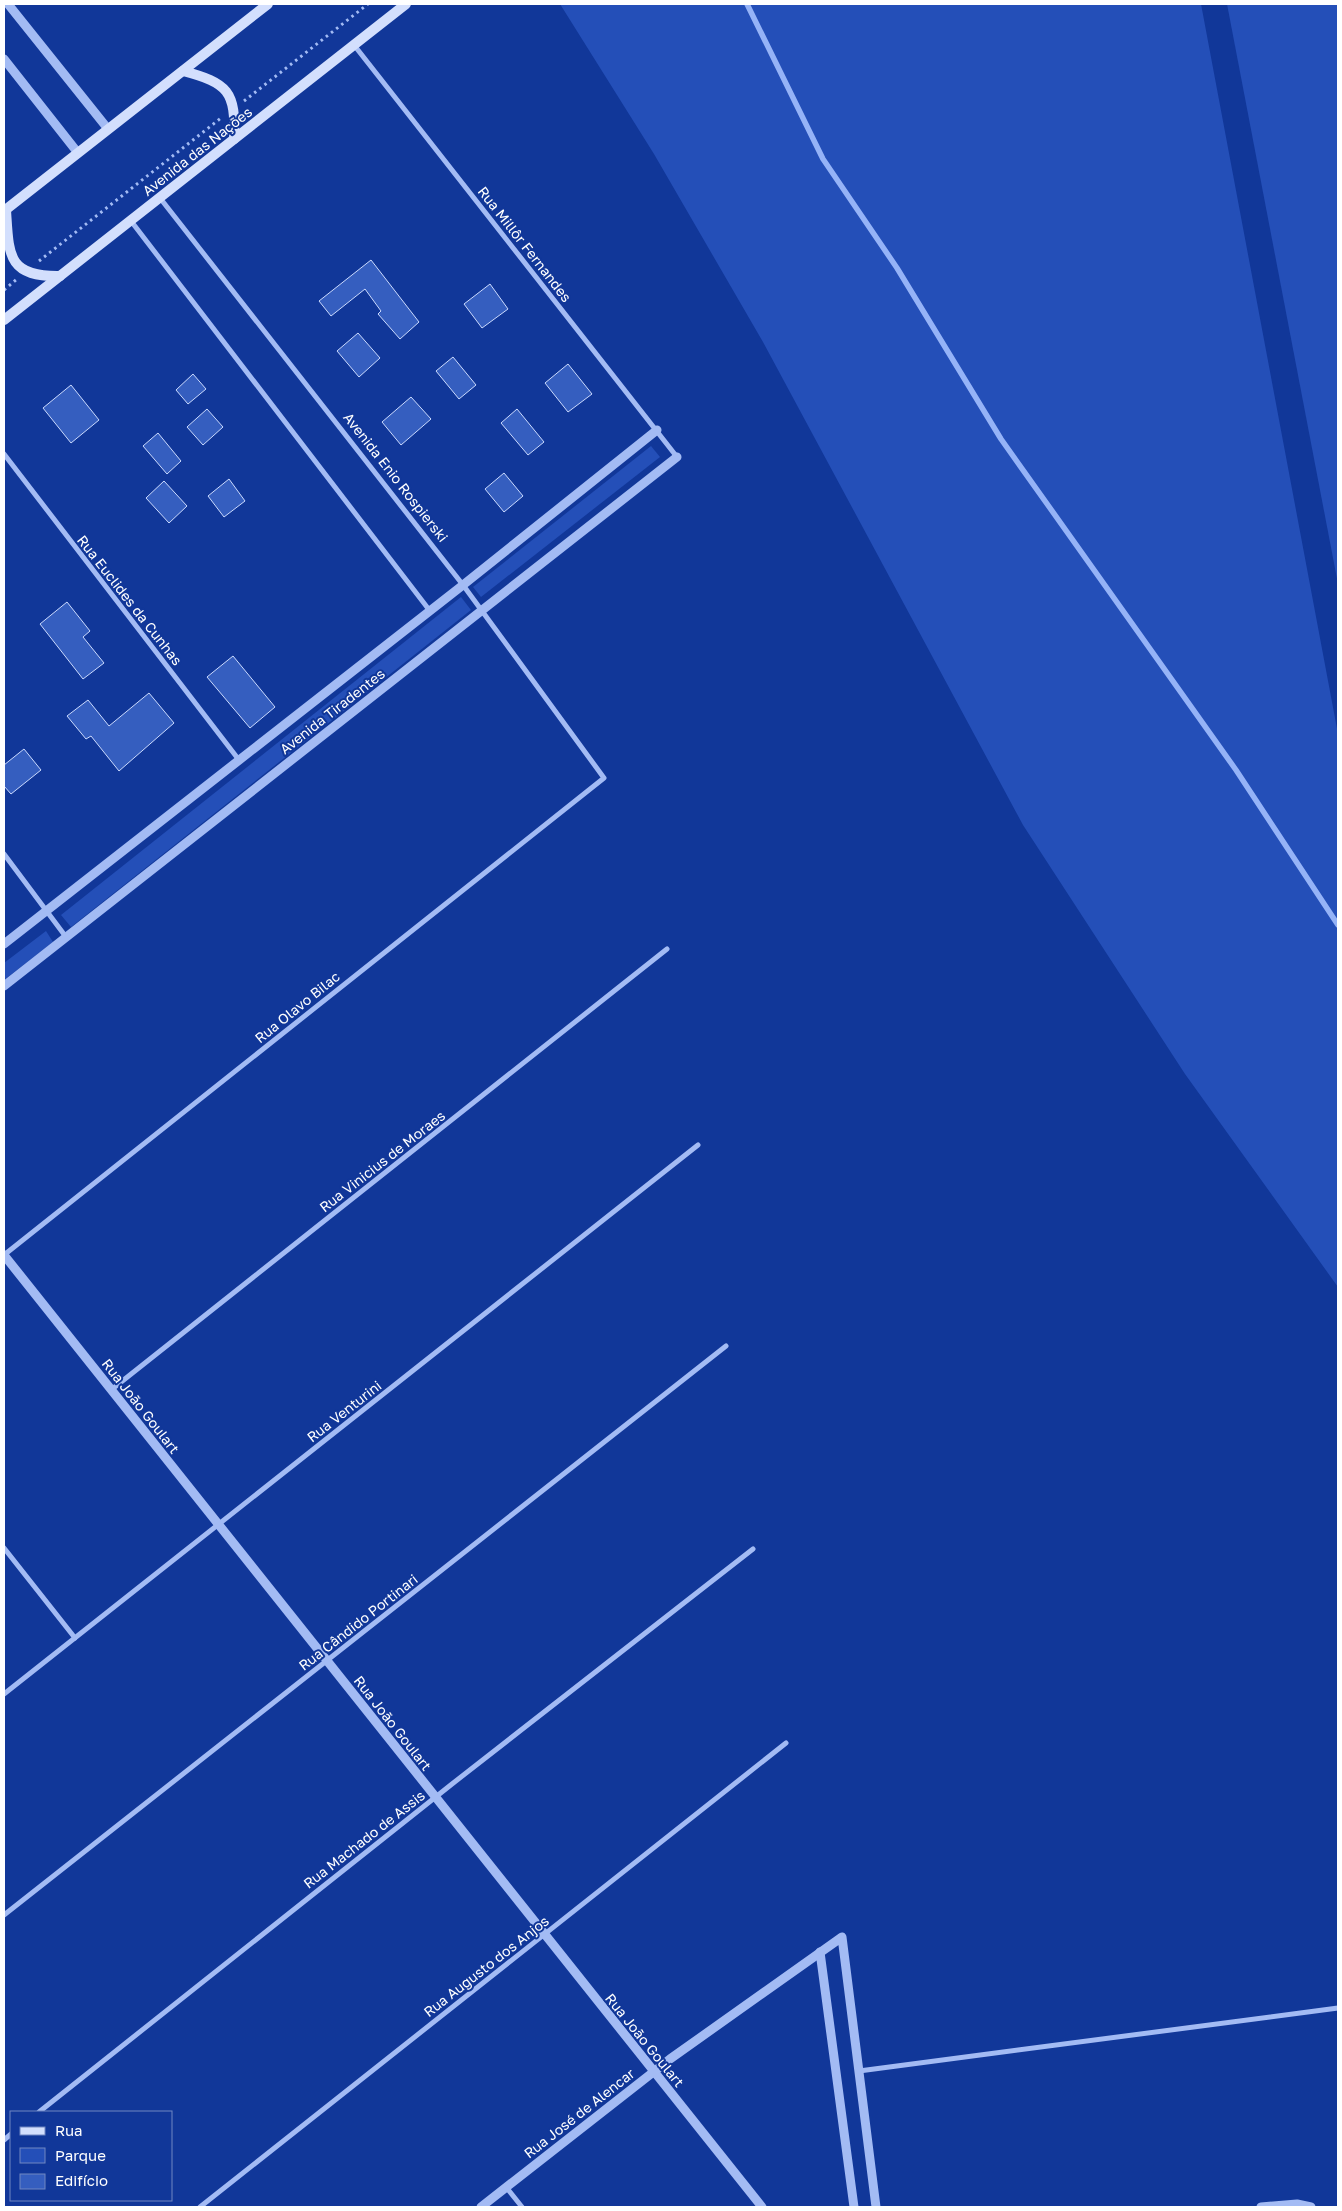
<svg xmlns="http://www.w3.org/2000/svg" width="1342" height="2211" viewBox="0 0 1342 2211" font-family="'Golos Text',sans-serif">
<rect width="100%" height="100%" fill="#113799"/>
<g fill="#244fb8">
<polygon points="560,4 1201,4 1338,734 1338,1287 1185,1074 1023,825 763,342 654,154"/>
<polygon points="1227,4 1338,4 1338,584"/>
<polygon points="651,446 660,457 481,597 473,587"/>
<polygon points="461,597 471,610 71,927 61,915"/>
<polygon points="46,931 53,942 4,980 4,963"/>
</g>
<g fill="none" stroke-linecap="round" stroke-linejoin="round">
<polyline stroke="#95b3f7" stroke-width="5.5" points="747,4 823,159 897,268 1001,439 1236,770 1338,925"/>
</g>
<g fill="#355ebf" stroke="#cbdafe">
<polygon points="371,260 419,322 400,339 378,314 381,311 365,289 331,316 319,301"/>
<polygon points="490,284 508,309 482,328 464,304"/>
<polygon points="358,333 380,358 359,377 337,351"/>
<polygon points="453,357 476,385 459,399 436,371"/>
<polygon points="568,364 592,394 568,412 545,383"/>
<polygon points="193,374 206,389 188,404 176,390"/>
<polygon points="71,385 99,420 71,443 43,408"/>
<polygon points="411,397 431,419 401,445 382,422"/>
<polygon points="207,409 223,427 203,445 187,427"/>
<polygon points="517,409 544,442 528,455 501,423"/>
<polygon points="158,433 181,461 167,474 143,446"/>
<polygon points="504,473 523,496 504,512 485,489"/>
<polygon points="229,479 245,501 224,517 208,496"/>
<polygon points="164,481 187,506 169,523 146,498"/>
<polygon points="67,602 90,631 83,637 104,663 83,679 40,624"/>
<polygon points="233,656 275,707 250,728 207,677"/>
<polygon points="149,693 174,723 119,771 91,736 86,739 67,716 88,700 109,726"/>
<polygon points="24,749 41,770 11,794 4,786 4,765"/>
</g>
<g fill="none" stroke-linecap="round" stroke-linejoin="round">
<g stroke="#a3bbf4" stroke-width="3" stroke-dasharray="2.5 4" stroke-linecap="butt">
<polyline points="244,101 368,4"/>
<polyline points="39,261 221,118"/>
<polyline points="4,290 17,279"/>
</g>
<g stroke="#a3bbf4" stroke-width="5">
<polyline points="354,45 677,457"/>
<polyline points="131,221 430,611"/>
<polyline points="4,454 239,760"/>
<polyline points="4,854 66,937"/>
<polyline points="4,1255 604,778 463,585 160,198"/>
<polyline points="111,1390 667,949"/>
<polyline points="4,1548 75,1638"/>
<polyline points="4,1694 698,1145"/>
<polyline points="4,1915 726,1346"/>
<polyline points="859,2071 1338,2008"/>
<polyline points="39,2112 452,1784 753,1549"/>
<polyline points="4,2140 11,2134"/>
<polyline points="506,2187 522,2207"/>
<polyline points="200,2207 786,1743"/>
</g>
<g stroke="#a3bbf4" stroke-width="9">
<polyline points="8,4 108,129"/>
<polyline points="4,59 78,153"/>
<polyline points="4,944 463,585 657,430"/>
<polyline points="4,986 677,457"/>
<polyline points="4,1255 762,2207"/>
<polyline points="820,1952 854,2207"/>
<polyline points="481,2207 670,2059 842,1937 876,2207"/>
<polyline points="1261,2207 1297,2204 1311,2207"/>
</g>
<g stroke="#d3dffd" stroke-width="10">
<path d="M183,71c45,12 53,20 51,68"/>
<path d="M6,210c3,45 1,67 54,66"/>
<polyline points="4,211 268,4"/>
<polyline points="4,320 406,4"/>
</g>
</g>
<g text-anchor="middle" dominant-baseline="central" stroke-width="4" stroke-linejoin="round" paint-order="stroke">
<g font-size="14" fill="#fff" stroke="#113799">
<text transform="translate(197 151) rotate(-38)">Avenida das Nações</text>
<text transform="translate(525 244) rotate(52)">Rua Millôr Fernandes</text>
<text transform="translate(396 477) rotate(52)">Avenida Enio Rospierski</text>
<text transform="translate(130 600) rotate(52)">Rua Euclides da Cunhas</text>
<text transform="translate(332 711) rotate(-38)">Avenida Tiradentes</text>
<text transform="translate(297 1007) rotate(-39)">Rua Olavo Bilac</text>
<text transform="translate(382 1161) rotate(-38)">Rua Vinicius de Moraes</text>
<text transform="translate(141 1406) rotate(52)">Rua João Goulart</text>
<text transform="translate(344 1411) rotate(-38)">Rua Venturini</text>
<text transform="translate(358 1622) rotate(-38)">Rua Cândido Portinari</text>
<text transform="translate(393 1723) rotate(52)">Rua João Goulart</text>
<text transform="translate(364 1839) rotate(-38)">Rua Machado de Assis</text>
<text transform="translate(486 1966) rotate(-38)">Rua Augusto dos Anjos</text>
<text transform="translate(645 2040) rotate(51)">Rua João Goulart</text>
<text transform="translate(579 2113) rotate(-38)">Rua José de Alencar</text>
</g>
</g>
<rect width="1342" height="2211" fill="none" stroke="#ffffff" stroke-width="10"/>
<rect x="10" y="2111" width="162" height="90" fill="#113799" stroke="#7087c2"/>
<rect x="20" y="2127" width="25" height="8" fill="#d3dffd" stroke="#7087c2"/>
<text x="55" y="2136" font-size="15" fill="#ffffff">Rua</text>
<rect x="20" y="2148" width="25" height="15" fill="#244fb8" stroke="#7087c2"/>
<text x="55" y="2161" font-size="15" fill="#ffffff">Parque</text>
<rect x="20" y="2174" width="25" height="15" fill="#355ebf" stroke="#7087c2"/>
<text x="55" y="2186" font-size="15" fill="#ffffff">Edifício</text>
</svg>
